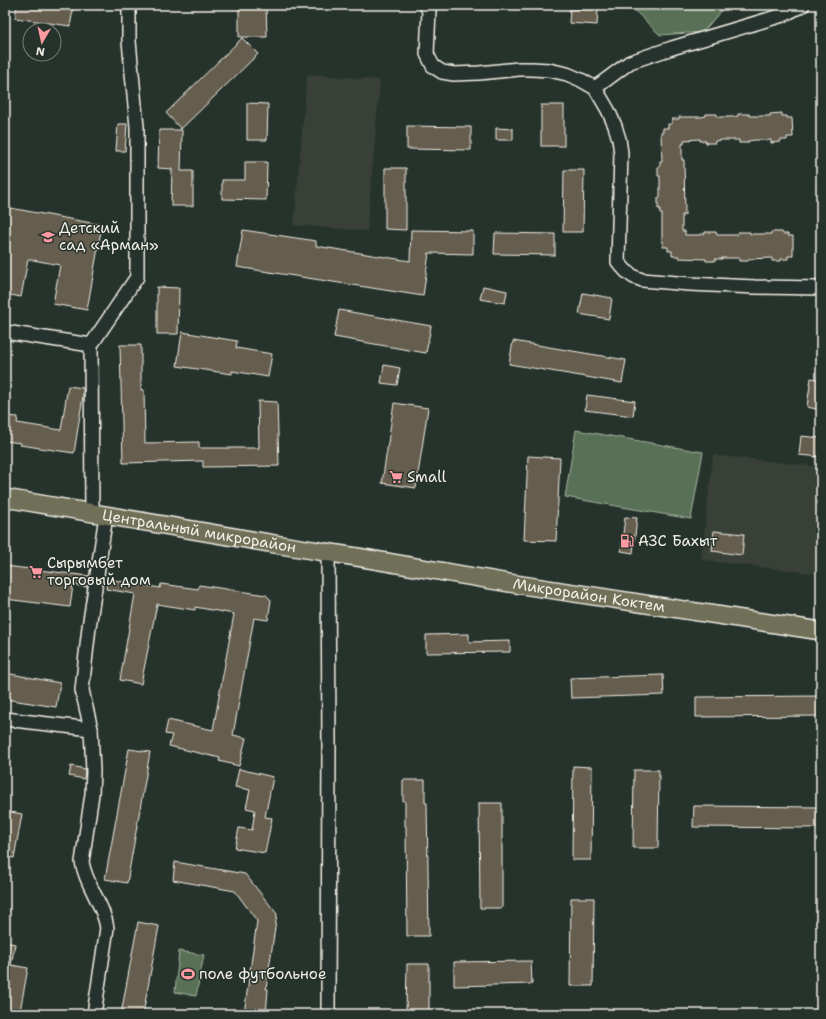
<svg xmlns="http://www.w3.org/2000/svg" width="826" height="1019" viewBox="0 0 826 1019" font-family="'Shantell Sans',sans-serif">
<rect width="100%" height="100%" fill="#26332d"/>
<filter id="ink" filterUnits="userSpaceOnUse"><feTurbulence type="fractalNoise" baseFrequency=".025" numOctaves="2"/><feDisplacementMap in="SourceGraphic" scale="8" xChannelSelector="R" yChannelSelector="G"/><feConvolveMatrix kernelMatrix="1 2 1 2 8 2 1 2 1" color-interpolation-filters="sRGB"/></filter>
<g filter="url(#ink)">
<g fill="#394037">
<polygon points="307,74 380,80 367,231 294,225"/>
<polygon points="713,455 821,467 821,574 701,560"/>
</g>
<g fill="#597156" stroke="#a6b19f">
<polygon points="629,5 726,5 703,32 660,35"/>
<polygon points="576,430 703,452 691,519 565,497"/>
<polygon points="179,951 204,955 196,996 175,992"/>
</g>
<g fill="#655d4e" stroke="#f4f1e8">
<polygon points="17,5 74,5 70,26 15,18"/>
<polygon points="239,5 266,5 267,37 239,37"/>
<polygon points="570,9 598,10 597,25 569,23"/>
<polygon points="242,38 258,54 181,129 166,113"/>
<polygon points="247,103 268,104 267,140 247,140"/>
<rect x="541" y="105" width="23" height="41"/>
<polygon points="782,113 782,116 787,116 787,118 792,118 793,137 787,137 787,140 780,140 780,142 771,143 771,140 755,140 748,141 748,143 739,143 739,140 722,140 715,141 715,143 706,143 706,141 700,141 700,139 684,140 684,144 682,144 682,160 684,160 685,215 682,215 682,231 685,231 685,235 700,235 700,234 705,234 705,232 716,232 717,235 734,235 738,234 738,232 750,232 750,234 771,234 771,232 782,232 783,234 788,234 788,236 793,236 793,256 788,256 788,259 781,259 781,261 772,261 772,258 748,259 748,261 739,261 739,258 722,258 722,259 715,259 715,261 706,261 706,259 679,258 679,256 672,256 672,251 668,251 668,247 663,247 663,241 662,241 662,214 660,214 660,208 658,209 658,198 660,198 660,176 658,176 658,167 660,167 660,161 662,161 661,132 663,132 663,128 668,128 668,124 672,124 672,119 679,119 679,117 701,117 706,116 706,114 717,114 717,117 733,117 738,116 738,114 749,114 750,116 770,116 770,114"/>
<polygon points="118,124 127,124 125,151 116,151"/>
<polygon points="407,126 471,127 471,150 407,149"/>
<polygon points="496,128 513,129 513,140 496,140"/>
<polygon points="159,130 182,130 181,171 193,171 193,206 171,206 172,169 158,168"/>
<polygon points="245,162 267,162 266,200 222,199 222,180 245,180"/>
<polygon points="385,168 406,168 406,230 385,229"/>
<polygon points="564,170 584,170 583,232 563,232"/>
<polygon points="5,207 102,225 87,310 53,304 60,265 28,259 21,297 5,294"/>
<polygon points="243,230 316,241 316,246 410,261 411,230 473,231 473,254 429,253 423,296 237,267"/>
<polygon points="495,233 555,234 555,255 494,254"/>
<polygon points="483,286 507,291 505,303 480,299"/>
<polygon points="157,287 179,288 178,334 157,334"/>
<polygon points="583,293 612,298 609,319 579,314"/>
<polygon points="339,310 431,326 426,353 334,337"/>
<polygon points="182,332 237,341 236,348 272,354 268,377 232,371 232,374 177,366"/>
<polygon points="513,341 626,360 622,383 509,364"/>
<polygon points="120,345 141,345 141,390 144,390 145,443 199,442 199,448 259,448 258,401 277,402 279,466 203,467 203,461 123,463"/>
<polygon points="384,365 400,368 397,385 381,383"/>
<polygon points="811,378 821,380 821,410 807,407"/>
<polygon points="68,386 83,388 83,396 74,453 20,445 21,443 5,441 5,416 18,417 17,423 61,430"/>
<polygon points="587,395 635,401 633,416 585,410"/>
<polygon points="394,403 428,408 416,488 382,483"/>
<polygon points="801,436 821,438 821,457 799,455"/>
<polygon points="528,456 560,458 556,541 524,540"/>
<polygon points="625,517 637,518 633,553 621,551"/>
<polygon points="714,531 744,534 742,555 712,551"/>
<polygon points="5,566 89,576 87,587 73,585 70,607 5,599"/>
<polygon points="108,579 160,588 161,584 198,589 199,585 266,595 271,600 268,620 254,618 233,735 246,738 239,766 219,761 220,758 169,746 172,735 165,734 168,720 213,730 234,614 195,607 195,610 157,604 141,684 120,680 135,594 106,589"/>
<polygon points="469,634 469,642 510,641 510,652 426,653 426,635"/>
<polygon points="5,673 60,683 56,707 5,699"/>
<polygon points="663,675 664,695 571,698 570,678"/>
<polygon points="821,696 821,716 696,717 696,697"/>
<polygon points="129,749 150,752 127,883 105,879"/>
<polygon points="71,766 85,769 84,779 69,776"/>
<polygon points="573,766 592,767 591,860 572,860"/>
<polygon points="239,769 273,777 265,817 272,818 265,853 235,848 239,828 252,830 255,810 246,808 250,790 235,787"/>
<polygon points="634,770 659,770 658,848 633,848"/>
<polygon points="403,780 425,780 425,803 427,803 429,936 407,936 406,826 405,826 405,801 403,801"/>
<polygon points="479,803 502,803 502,908 480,908"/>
<polygon points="694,806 821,807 821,828 693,827"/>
<polygon points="5,811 22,814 14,858 5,856"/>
<polygon points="175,862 245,874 277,914 266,989 268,989 266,1014 244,1014 257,921 235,891 173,880"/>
<polygon points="571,898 594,898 593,986 570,986"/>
<polygon points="138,922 159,926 143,1014 121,1014"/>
<polygon points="5,942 15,944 11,965 28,968 20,1011 5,1009"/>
<polygon points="531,961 532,984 454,986 454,962"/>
<polygon points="407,964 429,964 429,1014 406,1014"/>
</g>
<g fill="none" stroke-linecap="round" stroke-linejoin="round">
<g stroke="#f4f1e8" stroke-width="16">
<g id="minor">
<polyline points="426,5 429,11 427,54 433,66 442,72 454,74 479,73 519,69 532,69 549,70 567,74 581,80 595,88 608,110 615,126 619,139 621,153 618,262 626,271 634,277 642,280 689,284 755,287 821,288"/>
<polyline points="595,88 630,62 672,48 783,15 803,5"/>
<polyline points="5,332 91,345 92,513"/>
<polyline points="91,345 137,277 137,127 129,41 129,5"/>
<polyline points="5,719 91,729"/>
<path d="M94,1014l13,-86c-3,-23 -21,-42 -25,-66l10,-68 1,-23 -2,-42 -9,-39 7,-63 17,-111"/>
<polyline points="328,1014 329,746 328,552"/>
</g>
</g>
<g stroke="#f4f1e8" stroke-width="20">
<g id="major">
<path id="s1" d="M5,498l282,48 70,11 152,26 312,48"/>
</g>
</g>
<use href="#minor" stroke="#26332d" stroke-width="13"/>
<use href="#major" stroke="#706f59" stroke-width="17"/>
</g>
</g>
<defs>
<g id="school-bare" transform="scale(1.08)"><path d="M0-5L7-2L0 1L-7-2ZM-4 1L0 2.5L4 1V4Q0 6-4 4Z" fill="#ff9aa2" stroke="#26332d" stroke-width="2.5" paint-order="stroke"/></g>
<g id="supermarket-bare" transform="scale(1.08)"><path d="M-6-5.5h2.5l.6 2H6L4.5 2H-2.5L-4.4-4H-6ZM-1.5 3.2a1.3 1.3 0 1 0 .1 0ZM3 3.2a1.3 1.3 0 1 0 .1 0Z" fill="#ff9aa2" stroke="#26332d" stroke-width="2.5" paint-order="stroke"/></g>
<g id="fuel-bare" transform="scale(1.08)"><path d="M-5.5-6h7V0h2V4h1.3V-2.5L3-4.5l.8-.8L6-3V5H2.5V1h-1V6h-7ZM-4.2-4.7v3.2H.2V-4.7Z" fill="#ff9aa2" stroke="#26332d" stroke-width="2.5" paint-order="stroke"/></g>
<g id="stadium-bare" transform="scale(1.08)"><path d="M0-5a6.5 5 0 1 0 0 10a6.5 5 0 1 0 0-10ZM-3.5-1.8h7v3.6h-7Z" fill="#ff9aa2" stroke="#26332d" stroke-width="2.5" paint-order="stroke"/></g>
</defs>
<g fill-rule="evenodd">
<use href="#school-bare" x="48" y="237"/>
<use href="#supermarket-bare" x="396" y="477"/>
<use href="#fuel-bare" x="627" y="541"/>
<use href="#supermarket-bare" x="36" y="572"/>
<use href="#stadium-bare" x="188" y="974"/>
</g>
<g text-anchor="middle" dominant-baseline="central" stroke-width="3" stroke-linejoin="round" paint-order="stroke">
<g font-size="15" fill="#f4f1e8" stroke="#26332d" text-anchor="start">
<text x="59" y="228">Детский<tspan x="59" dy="17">сад «Арман»</tspan></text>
<text x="407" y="477">Small</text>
<text x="638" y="541">АЗС Бахыт</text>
<text x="47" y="563">Сырымбет<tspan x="47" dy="17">торговый дом</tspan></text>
<text x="199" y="974">поле футбольное</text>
</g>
<g font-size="15" fill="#f4f1e8" stroke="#26332d">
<text stroke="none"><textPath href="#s1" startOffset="197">Центральный микрорайон</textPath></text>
<text stroke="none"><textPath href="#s1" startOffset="592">Микрорайон Коктем</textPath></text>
</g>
</g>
<rect width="826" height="1019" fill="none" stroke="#26332d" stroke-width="20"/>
<rect x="10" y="10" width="806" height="999" fill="none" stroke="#f4f1e8" stroke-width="1.5" filter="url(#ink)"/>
<g transform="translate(42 42) rotate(189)"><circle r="19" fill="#26332d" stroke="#787f78"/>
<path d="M0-3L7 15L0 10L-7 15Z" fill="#ff9aa2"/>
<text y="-6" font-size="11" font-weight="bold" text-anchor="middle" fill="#f4f1e8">N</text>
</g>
</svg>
